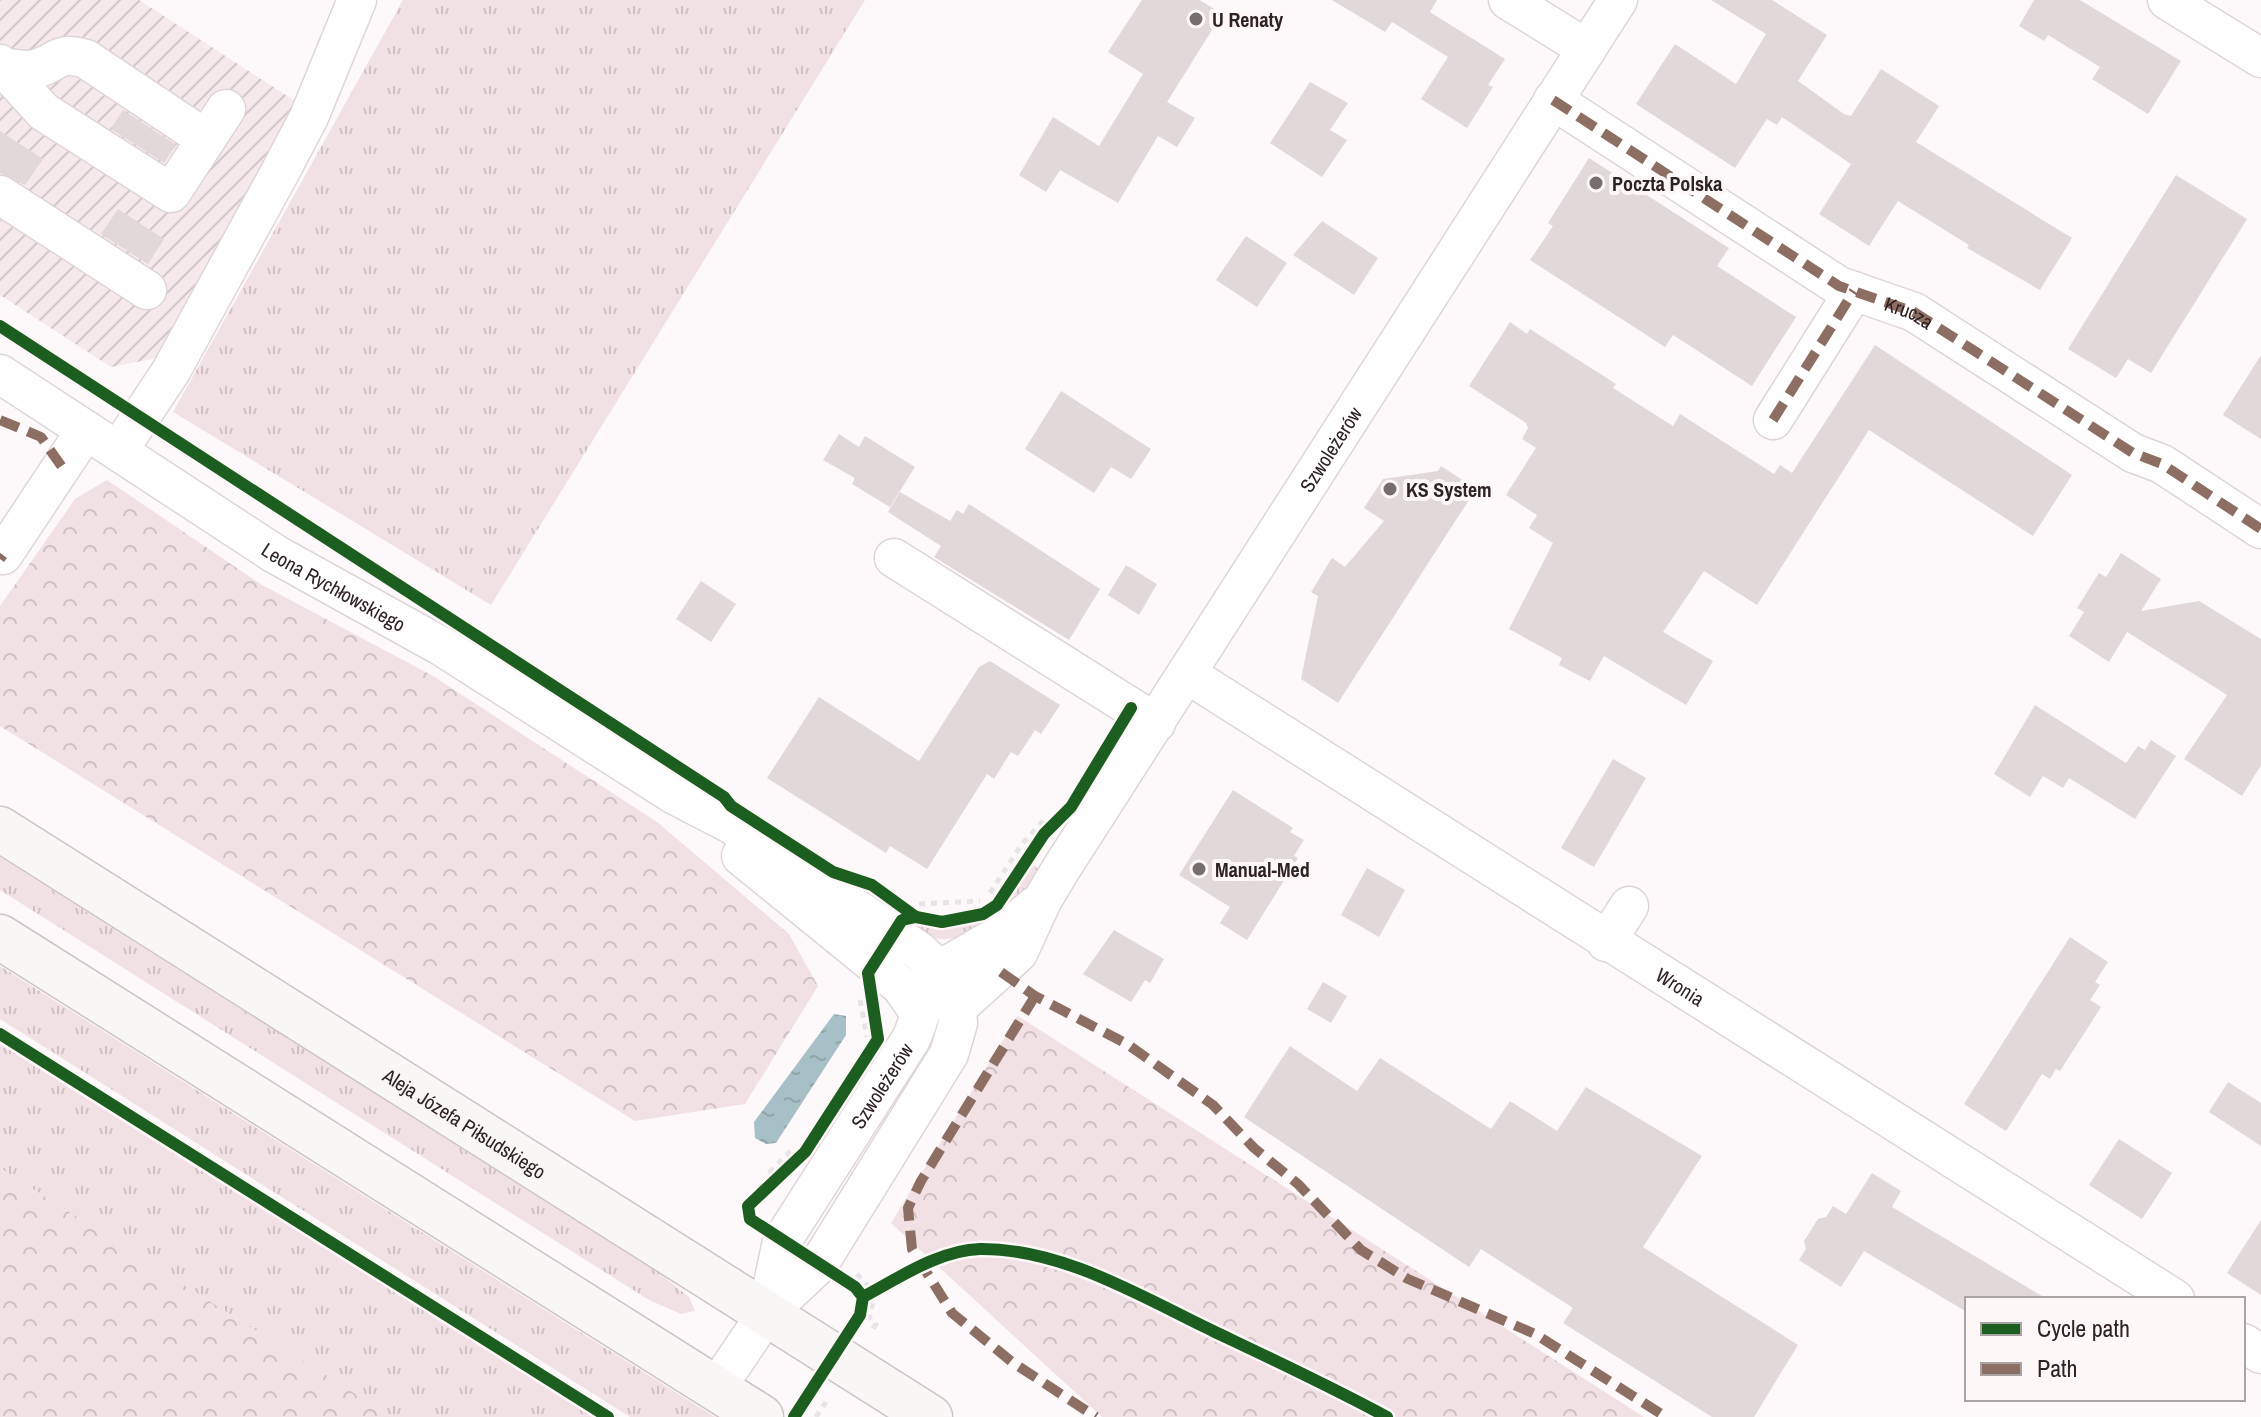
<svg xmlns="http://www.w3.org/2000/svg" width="2261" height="1417" viewBox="0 0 2261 1417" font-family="'Archivo Narrow',sans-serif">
<defs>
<pattern id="industrial-furrows" width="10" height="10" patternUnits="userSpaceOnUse" patternTransform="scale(2)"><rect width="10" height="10" fill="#f6e9eb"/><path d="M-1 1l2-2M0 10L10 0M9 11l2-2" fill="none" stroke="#d3c8c9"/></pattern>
<pattern id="grass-tufts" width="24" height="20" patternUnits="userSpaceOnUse" patternTransform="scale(2)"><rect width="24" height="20" fill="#f1e1e4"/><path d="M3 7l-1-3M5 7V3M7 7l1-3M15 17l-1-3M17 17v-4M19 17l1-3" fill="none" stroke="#cfc1c3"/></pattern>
<pattern id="forest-crowns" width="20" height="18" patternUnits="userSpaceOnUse" patternTransform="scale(2)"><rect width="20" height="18" fill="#f1e1e4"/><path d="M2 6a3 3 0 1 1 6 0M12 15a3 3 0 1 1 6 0" fill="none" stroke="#cfc1c3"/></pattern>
<pattern id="water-ripples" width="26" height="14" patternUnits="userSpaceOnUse" patternTransform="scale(2)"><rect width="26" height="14" fill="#a7bfc6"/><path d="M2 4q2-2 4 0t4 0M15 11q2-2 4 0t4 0" fill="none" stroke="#90a4aa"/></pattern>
</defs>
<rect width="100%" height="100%" fill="#fdf8f9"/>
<polygon fill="url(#industrial-furrows)" points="0,0 139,0 298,103 157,358 111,367 0,295"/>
<g fill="url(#grass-tufts)">
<polygon points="403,0 865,0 491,605 173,412"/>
<polygon points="0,857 663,1276 689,1297 695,1311 681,1314 649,1300 0,890"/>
<path d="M1031,864l8,4c-11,17 -21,39 -37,51 -24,17 -72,33 -92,5l50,3 32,-10z"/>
<polygon points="0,966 715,1417 630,1417 0,1019"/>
<polygon points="0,1044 594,1417 391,1417 0,1168"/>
</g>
<g fill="url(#forest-crowns)">
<polygon points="107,480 262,585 433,676 657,822 789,934 818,986 745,1104 635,1121 0,726 0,606 75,499"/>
<polygon points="1018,1016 1644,1417 1102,1417 891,1223"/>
<polygon points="0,1168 390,1416 391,1417 0,1417"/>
</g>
<polygon fill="url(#water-ripples)" points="834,1014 846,1016 846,1035 776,1143 766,1144 755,1138 754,1122"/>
<g fill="#e1d8d9">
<polygon points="1142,0 1200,0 1222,14 1167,102 1195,118 1177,147 1158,136 1118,203 1060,170 1046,192 1019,175 1053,117 1099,146 1143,74 1108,52"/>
<polygon points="1332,0 1437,0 1430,12 1505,59 1488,85 1493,87 1467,128 1421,99 1448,57 1392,22 1385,32"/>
<polygon points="1711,0 1772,0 1827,35 1798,81 1844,114 1851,116 1881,69 1939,106 1916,142 2072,238 2040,290 1967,248 1969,245 1898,201 1869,246 1819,214 1851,164 1782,117 1777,125 1767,119 1735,168 1636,104 1675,44 1736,84 1766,34"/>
<polygon points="2034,0 2080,0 2181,61 2148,114 2092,79 2100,67 2048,35 2044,41 2019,26"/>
<polygon points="1310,82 1348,103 1330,130 1347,140 1322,177 1270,143"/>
<polygon points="123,110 176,145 164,163 111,129"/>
<polygon points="0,131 43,159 25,185 0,173"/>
<polygon points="1589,158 1729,248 1717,266 1796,317 1752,386 1673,335 1665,347 1530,260 1553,226 1548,223"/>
<polygon points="2176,175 2247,219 2151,373 2128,359 2116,378 2068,349"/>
<polygon points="118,209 164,239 148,264 101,234"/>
<polygon points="1322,221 1378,258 1354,295 1293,255"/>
<polygon points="1246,236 1287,263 1257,307 1216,280"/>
<polygon points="1510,322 1527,334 1530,329 1616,384 1613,388 1673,426 1680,414 1774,474 1780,465 1792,473 1875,345 2072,475 2033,536 1869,430 1757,605 1704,571 1663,632 1713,661 1686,705 1604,656 1590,681 1559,665 1562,658 1509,629 1553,543 1529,528 1537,515 1506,495 1536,448 1522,439 1528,428 1526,423 1469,386"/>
<polygon points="2261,355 2261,439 2223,415"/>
<polygon points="1061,391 1151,449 1131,479 1111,467 1094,493 1025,449"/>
<polygon points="839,434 859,447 865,436 915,467 890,507 852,484 855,478 823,460"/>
<polygon points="1441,466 1476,489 1338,703 1301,679 1318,596 1311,592 1332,558 1345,567 1384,521 1364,508 1383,479 1438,471"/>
<polygon points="900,492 950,521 957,510 963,514 969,504 1100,589 1069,640 934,557 941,546 888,512"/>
<polygon points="2121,553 2161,579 2141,611 2199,601 2261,639 2261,765 2242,796 2184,759 2227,695 2127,632 2109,662 2069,636 2084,612 2077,608 2099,573 2106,577"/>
<polygon points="1126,565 1157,584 1139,615 1108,595"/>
<polygon points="701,581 736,604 711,642 676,619"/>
<polygon points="990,661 1060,705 1041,734 1035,730 1018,756 1011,752 994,779 987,774 927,869 890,846 886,853 767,778 819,697 919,761 979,667"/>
<polygon points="2035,705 2126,763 2138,746 2145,750 2151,740 2176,756 2135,819 2069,778 2063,788 2043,776 2030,797 1994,774"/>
<polygon points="1613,759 1646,778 1594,867 1561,848"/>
<polygon points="1233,790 1293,828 1290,832 1304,840 1294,856 1298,858 1247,940 1220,923 1230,907 1179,875"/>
<polygon points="1367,868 1405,890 1379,937 1341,915"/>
<polygon points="1114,930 1164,959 1150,983 1145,980 1131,1002 1083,974"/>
<polygon points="2070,937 2108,962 2095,982 2100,985 2090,1000 2101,1007 2060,1071 2056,1069 2050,1079 2042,1074 2006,1131 1964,1104"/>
<polygon points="1323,982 1347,996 1331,1023 1307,1009"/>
<polygon points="1290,1046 1357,1091 1380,1058 1491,1129 1510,1101 1557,1131 1586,1087 1702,1156 1643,1247 1798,1345 1754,1417 1712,1417 1563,1323 1573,1308 1481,1249 1469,1267 1244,1117"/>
<polygon points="2228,1082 2261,1103 2261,1146 2209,1112"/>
<polygon points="2119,1139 2172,1173 2142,1219 2089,1185"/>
<polygon points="1872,1173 1901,1191 1892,1207 2047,1299 1967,1299 1967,1312 1864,1251 1841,1287 1799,1260 1806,1249 1804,1241 1818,1219 1826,1217 1833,1206 1846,1214"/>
<polygon points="2261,1220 2261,1295 2227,1273"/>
</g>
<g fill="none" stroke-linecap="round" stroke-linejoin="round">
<g stroke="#ded5d7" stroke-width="41">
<g id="minor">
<polyline points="1508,0 1587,49"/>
<polyline points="2167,0 2261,58"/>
<polyline points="0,64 44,112 171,193 226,109"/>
<path d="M7,68c8,1 20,3 28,1 23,-6 22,-19 51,-10l120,80"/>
<path id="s1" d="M1553,100l286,186 75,26 219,141 29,11 99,65"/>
<polyline points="0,195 147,290"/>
<path id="s2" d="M0,374l275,180 166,92 232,148 58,30 188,127 20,19 16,24 3,29 -9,31 -130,210 -52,49 -50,74"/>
<polyline points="1773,420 1854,291"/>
<polyline points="118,451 171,371 279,174 309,117 357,0"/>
<polyline points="0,553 3,555 86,430"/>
<polyline points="894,558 1156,723"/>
<path id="s3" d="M1187,674l988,625"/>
<polyline points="741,856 901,986 918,1011"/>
<polyline points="1606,942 1629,906"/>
<path id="s4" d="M958,1007l60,-54 25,-54 18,-30 557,-869"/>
<path id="s5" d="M767,1313l15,-72 129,-202c11,-23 12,-47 28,-69l61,-35 35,-29"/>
<polyline points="2243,1343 2261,1354"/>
</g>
</g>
<g stroke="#ccc4c6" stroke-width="47">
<g id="major">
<path id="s6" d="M0,829l930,588"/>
<polyline points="0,937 761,1417"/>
</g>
</g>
<g stroke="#e6e4e4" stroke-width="5" stroke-dasharray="6 6" stroke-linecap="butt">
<polyline points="990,893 1022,844 1046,818"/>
<polyline points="919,904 980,901"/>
<polyline points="860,1000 867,1037"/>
<polyline points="778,1182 770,1172 793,1149"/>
<polyline points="857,1274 875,1294 869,1317 876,1324 872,1330"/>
<polyline points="816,1417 827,1400"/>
</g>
<use href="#minor" stroke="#fffefe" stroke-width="38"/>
<use href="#major" stroke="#f9f6f6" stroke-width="44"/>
<g stroke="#8d6e63" stroke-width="10" stroke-dasharray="20 10" stroke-linecap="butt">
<polyline points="1553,100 1839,286 1914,312 2133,453 2162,464 2261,529"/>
<polyline points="0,420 41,437 62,467"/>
<polyline points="1773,420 1854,291"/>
<polyline points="0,559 3,555"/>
<polyline points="1001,972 1035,996 1127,1044 1213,1105 1254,1148 1298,1184 1361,1250 1408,1279 1535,1334 1666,1417"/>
<polyline points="1035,996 921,1181 908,1208 912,1249 952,1313 1012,1362 1096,1417"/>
</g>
<g stroke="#fef7f8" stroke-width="17">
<g id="cycleway">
<polyline points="0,326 724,797 731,806 833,872 872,885 916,917"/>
<polyline points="0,1034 608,1417"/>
<path d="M863,1297c34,-18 76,-47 117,-48 82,-1 162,48 233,82 59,28 117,55 174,86"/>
<polyline points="794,1417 860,1315 863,1297 855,1287 750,1219 748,1206 805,1152 878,1039 868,973 902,920 916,917 942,922 983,914 997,905 1044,834 1071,807 1131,708"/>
</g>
</g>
<use href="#cycleway" stroke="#1b5e20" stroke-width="12"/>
</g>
<g fill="#776d6f" stroke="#fef7f8" stroke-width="3">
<circle cx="1196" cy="19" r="8"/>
<circle cx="1596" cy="183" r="8"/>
<circle cx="1390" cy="489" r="8"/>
<circle cx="1199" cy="869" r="8"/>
</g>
<g text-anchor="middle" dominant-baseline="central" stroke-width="8" stroke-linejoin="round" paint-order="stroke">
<g font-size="20" font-weight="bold" fill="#2f2224" stroke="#fef7f8" text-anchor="start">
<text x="1212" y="19">U Renaty</text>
<text x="1612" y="183">Poczta Polska</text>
<text x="1406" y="489">KS System</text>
<text x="1215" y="869">Manual-Med</text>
</g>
<g font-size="20" fill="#2f2224" stroke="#fef7f8">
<text stroke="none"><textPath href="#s1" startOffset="416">Krucza</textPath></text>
<text stroke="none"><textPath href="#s4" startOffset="674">Szwoleżerów</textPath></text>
<text stroke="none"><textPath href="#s2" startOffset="396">Leona Rychłowskiego</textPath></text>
<text stroke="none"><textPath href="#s3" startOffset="584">Wronia</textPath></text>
<text stroke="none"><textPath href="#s5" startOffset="258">Szwoleżerów</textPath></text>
<text stroke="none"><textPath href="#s6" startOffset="550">Aleja Józefa Piłsudskiego</textPath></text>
</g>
</g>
<rect x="1965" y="1297" width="280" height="104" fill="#fef7f8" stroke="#aba2a3" stroke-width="2"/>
<rect x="1981" y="1323" width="40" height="12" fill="#1b5e20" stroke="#aba2a3" stroke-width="2"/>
<text x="2037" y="1337" font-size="24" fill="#2f2224">Cycle path</text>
<rect x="1981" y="1363" width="40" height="12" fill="#8d6e63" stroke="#aba2a3" stroke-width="2"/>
<text x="2037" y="1377" font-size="24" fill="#2f2224">Path</text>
</svg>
